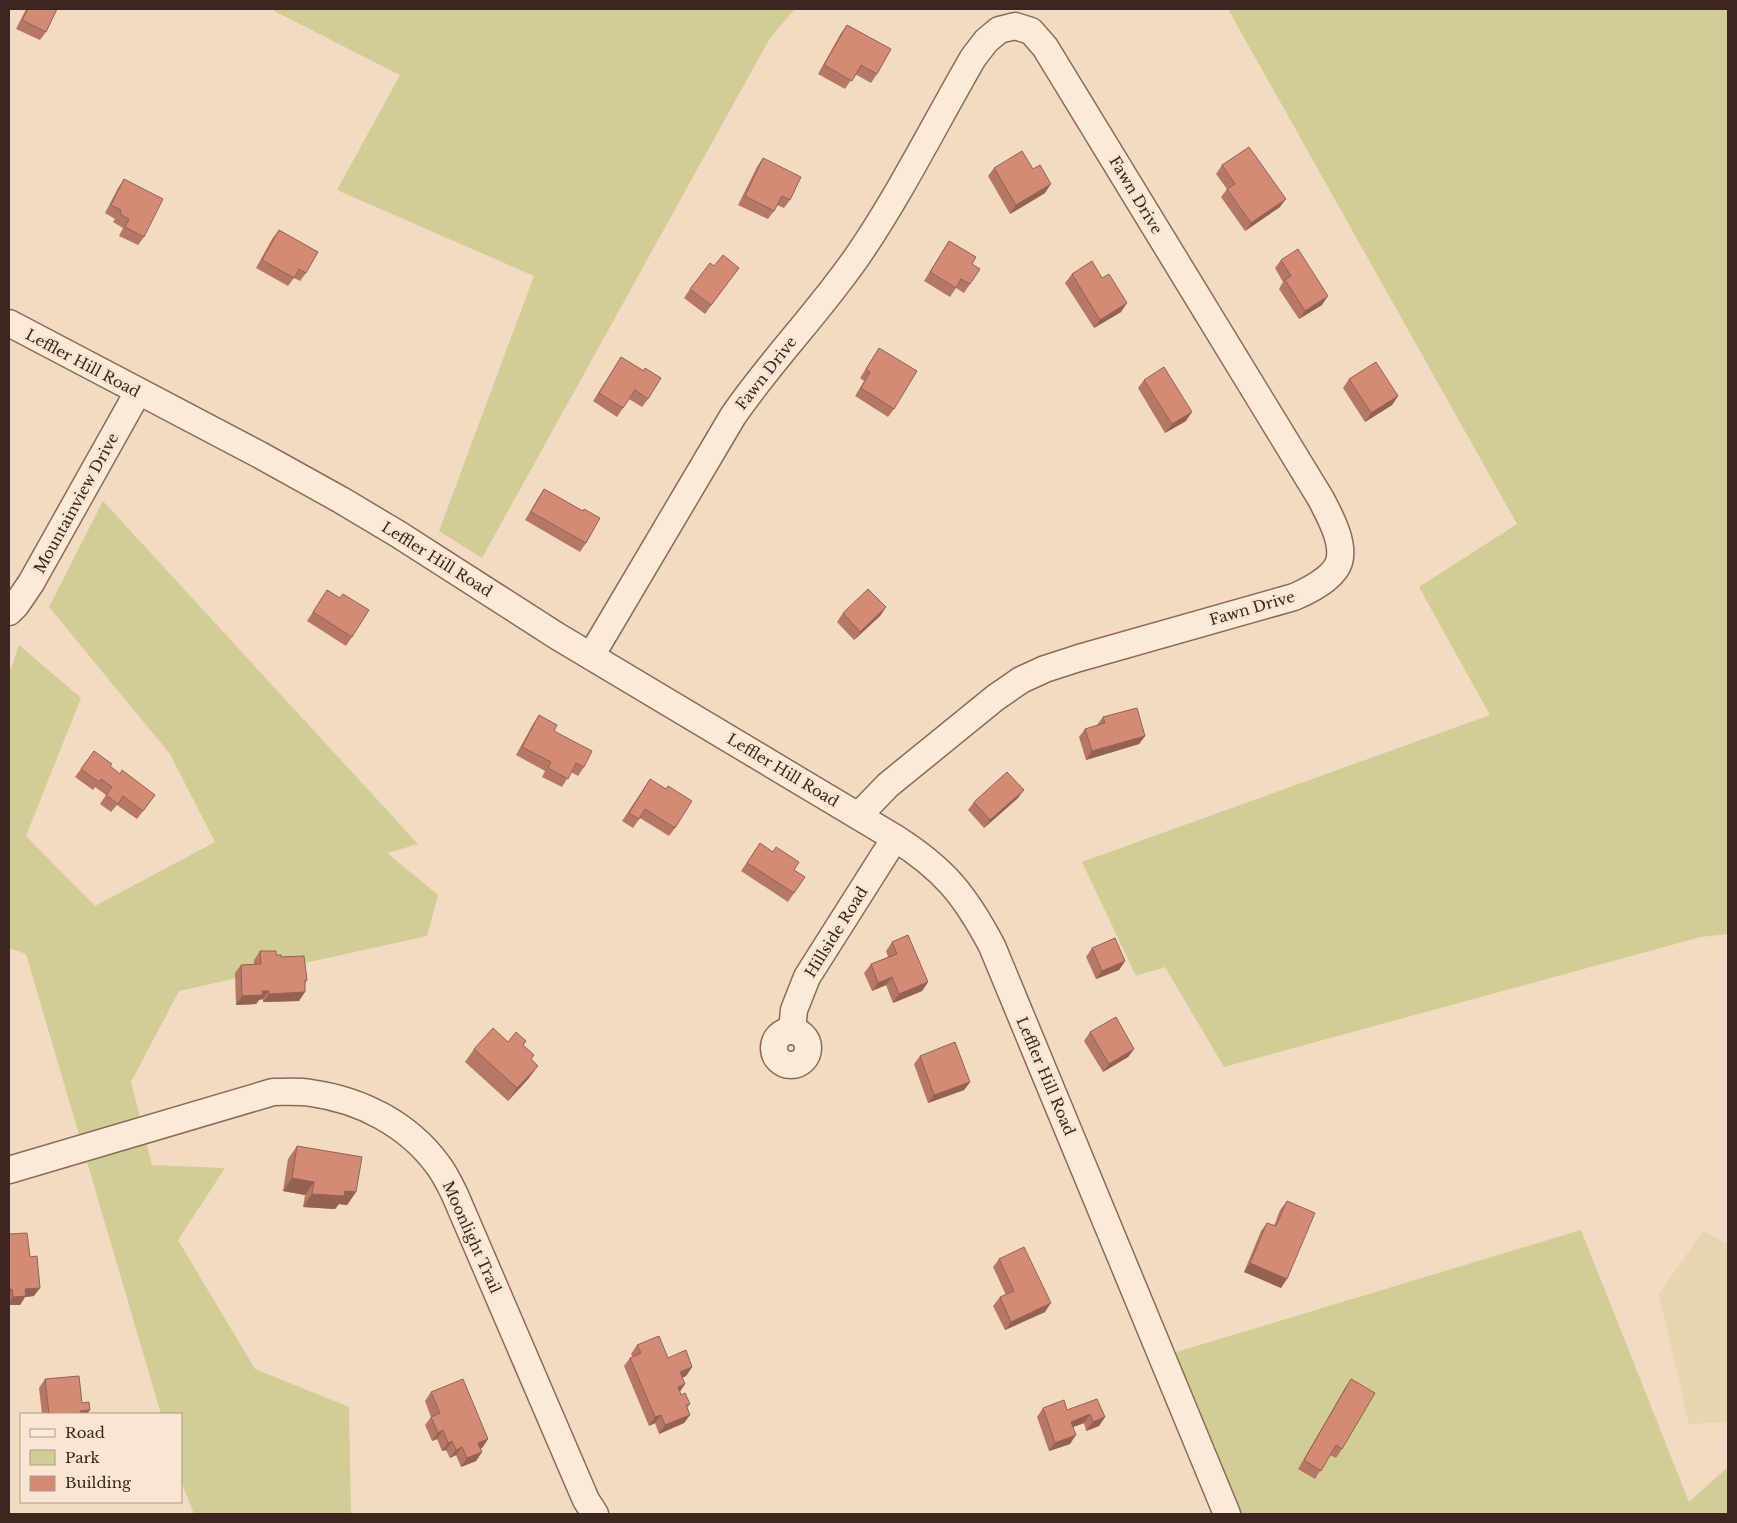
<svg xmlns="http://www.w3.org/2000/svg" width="1737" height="1523" viewBox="0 0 1737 1523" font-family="'Libre Baskerville',serif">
<rect width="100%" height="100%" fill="#f2dbc2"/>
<polygon fill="#e8d4af" points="1703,1231 1728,1244 1728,1422 1689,1424 1659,1294"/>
<g fill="#d1cd95">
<polygon points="275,9 795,9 770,38 482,558 439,531 534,276 337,190 400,75 274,11"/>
<polygon points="1228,9 1728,9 1728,934 1701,937 1224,1067 1165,967 1136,976 1082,862 1490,715 1419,587 1517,524"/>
<polygon points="103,501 418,844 387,853 438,895 427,936 179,991 131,1082 152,1165 225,1168 178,1240 255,1369 349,1407 351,1514 194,1514 181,1481 181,1414 161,1414 26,954 9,948 9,674 19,645 81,698 26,836 95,906 215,842 170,754 49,607"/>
<polygon points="1581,1230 1689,1502 1728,1467 1728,1514 1227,1514 1163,1356"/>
</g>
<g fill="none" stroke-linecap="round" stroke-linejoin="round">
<g stroke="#8d6a58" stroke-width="29">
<g id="minor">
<path d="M9,323l251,132 81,45 57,34 159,102 338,202c49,31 70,57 97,108l235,568"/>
<polyline points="9,612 16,605 31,583 138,392"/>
<path d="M591,656l142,-240c39,-57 89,-107 128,-165 41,-61 75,-129 112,-193l13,-17 13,-11 16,-4 16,5 14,16 276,452c8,16 24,43 18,63 -5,16 -31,29 -45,35l-215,61 -34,11 -24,11 -26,18 -107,87 -29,30"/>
<polyline points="792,1031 794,1010 807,977 895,838"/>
<circle cx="791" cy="1048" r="17"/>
<path d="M9,1170l264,-78c13,0 26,-1 38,1 50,7 97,31 127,72 7,9 12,20 17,30l131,305 9,14"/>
</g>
</g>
<use href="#minor" stroke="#fbead7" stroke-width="26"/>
</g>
<g fill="#b57865">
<polygon points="26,9 57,9 46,32 40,40 16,29"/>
<polygon points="847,25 877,74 871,83 855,74 845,89 818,74 841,33"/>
<polygon points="763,158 790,200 784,208 777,205 774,211 768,219 738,205 757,167"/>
<polygon points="1222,165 1280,207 1245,231 1221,197 1227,189 1216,174"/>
<polygon points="994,168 1045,193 1010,214 988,176"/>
<polygon points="124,179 144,237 138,245 119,236 123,228 113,222 115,219 105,213 118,188"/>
<polygon points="279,230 306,273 300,281 294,278 288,286 256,268 272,239"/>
<polygon points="949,241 972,264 970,284 964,293 956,288 950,297 924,281"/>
<polygon points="1281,260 1322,305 1299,319 1279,289 1283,282 1275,268"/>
<polygon points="714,266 739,268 705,314 684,298 690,289"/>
<polygon points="1072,274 1102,278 1121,312 1094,328 1065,283"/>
<polygon points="879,348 894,409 888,417 855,396 864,381 860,378"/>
<polygon points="621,357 648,399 642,407 629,399 617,417 593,401"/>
<polygon points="1349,379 1398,396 1392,405 1365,422 1343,388"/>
<polygon points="1144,380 1186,421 1165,433 1138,388"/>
<polygon points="544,489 582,511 586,543 580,552 525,520 538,498"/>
<polygon points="327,590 340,598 352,637 346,646 307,621"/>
<polygon points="886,607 880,616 854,640 837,622 843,613"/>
<polygon points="539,715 554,731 584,767 578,776 571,772 562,787 542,777 545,771 516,755 533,724"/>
<polygon points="1103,717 1145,736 1139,744 1086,760 1079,737 1085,729 1097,725"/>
<polygon points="94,751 110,766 120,774 155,795 137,819 117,805 111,812 100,804 106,795 95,787 93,790 75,777"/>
<polygon points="650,779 675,828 669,836 640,818 633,828 622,821"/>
<polygon points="1018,798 984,828 968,810 974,802"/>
<polygon points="760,843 794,870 805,877 788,902 741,871"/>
<polygon points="892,942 928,982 922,991 893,1003 886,985 872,991 864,973 871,964 888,957 886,951"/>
<polygon points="1092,948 1125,961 1119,970 1096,979 1086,957"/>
<polygon points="260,951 276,955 281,957 307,980 305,984 299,1001 263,1002 263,999 259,1000 256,1004 236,1005 235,973 241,965 254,964 254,960"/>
<polygon points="1090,1032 1134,1049 1128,1057 1103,1072 1084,1041"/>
<polygon points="526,1041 523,1045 534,1055 531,1059 529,1078 508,1101 465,1062 474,1049 508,1042"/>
<polygon points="920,1056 970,1082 964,1090 928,1103 914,1064"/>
<polygon points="297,1146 356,1192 347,1205 339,1204 335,1209 303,1207 305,1195 283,1191 288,1159"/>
<polygon points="1287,1201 1281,1288 1244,1272 1261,1231 1267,1223 1274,1226 1280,1210"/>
<polygon points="9,1234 34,1296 25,1297 20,1305 9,1305"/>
<polygon points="999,1259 1045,1312 1005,1330 993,1306 1000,1297 1006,1295 993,1267"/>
<polygon points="637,1345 692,1367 686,1376 682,1378 685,1384 680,1391 681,1395 690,1404 687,1408 690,1415 684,1423 659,1434 655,1423 649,1426 624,1366 630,1358 633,1357 631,1354"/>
<polygon points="45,1379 82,1403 87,1414 42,1414 39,1388"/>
<polygon points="1351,1379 1342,1449 1336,1458 1330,1455 1315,1479 1298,1469 1345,1388"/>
<polygon points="431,1392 488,1439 482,1448 480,1448 482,1452 476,1461 461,1467 456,1455 450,1458 446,1450 442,1451 437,1439 432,1441 425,1425 431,1417 425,1401"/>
<polygon points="1043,1408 1067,1410 1105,1417 1099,1426 1086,1431 1084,1423 1073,1427 1070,1444 1049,1451 1037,1417"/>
</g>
<g fill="#946152">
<polygon points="1051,184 1045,193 1010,214 1016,205"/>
<polygon points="1286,199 1280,207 1245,231 1251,223"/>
<polygon points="1328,296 1322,305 1299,319 1305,311"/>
<polygon points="1127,303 1121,312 1094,328 1100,320"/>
<polygon points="1398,396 1392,405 1365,422 1371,413"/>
<polygon points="1192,412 1186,421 1165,433 1172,424"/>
<polygon points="886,607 880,616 854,640 860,632"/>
<polygon points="1145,736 1139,744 1086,760 1092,751"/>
<polygon points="1024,790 1018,798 984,828 990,820"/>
<polygon points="1125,961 1119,970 1096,979 1102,971"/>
<polygon points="892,977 886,985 872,991 878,983"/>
<polygon points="928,982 922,991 893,1003 899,994"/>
<polygon points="262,991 269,991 263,999 259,1000 256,1004 236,1005 242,996"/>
<polygon points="305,992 299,1001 263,1002 269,994"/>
<polygon points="1134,1049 1128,1057 1103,1072 1109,1064"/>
<polygon points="538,1066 529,1078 508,1101 517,1088"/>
<polygon points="970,1082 964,1090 928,1103 934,1095"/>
<polygon points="292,1178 314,1182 305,1195 283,1191"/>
<polygon points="345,1191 356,1192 347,1205 339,1204 335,1209 303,1207 312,1194"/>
<polygon points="1250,1263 1287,1279 1281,1288 1244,1272"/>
<polygon points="40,1288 34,1296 25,1297 20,1305 9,1305 9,1303 13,1297 25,1289"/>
<polygon points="12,1289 9,1295 9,1290"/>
<polygon points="1051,1303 1045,1312 1005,1330 1011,1322"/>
<polygon points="692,1367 686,1376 674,1381 680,1372"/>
<polygon points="685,1384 679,1393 678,1387"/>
<polygon points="90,1410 87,1414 78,1414 80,1411"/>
<polygon points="1090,1414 1084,1423 1065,1430 1071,1422"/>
<polygon points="661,1415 655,1423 649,1426 655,1417"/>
<polygon points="690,1415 684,1423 659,1434 665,1425"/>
<polygon points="1105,1417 1099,1426 1086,1431 1093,1422"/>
<polygon points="443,1430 437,1439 432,1441 438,1433"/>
<polygon points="1076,1435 1070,1444 1049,1451 1055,1443"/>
<polygon points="488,1439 482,1448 472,1452 478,1443"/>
<polygon points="452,1441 446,1450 442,1451 448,1443"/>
<polygon points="462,1447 456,1455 450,1458 456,1450"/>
<polygon points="482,1452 476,1461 461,1467 467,1458"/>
</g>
<g fill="#d38b75" stroke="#946152">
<polygon points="28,9 57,9 46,32 22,20"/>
<polygon points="847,25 891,49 877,74 861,65 852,81 824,65"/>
<polygon points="1249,147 1286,199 1251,223 1227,189 1235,184 1222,165"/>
<polygon points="1022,151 1033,169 1040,165 1051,184 1016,205 994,168"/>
<polygon points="763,158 801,177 790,200 782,196 774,211 745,196"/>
<polygon points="124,179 163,199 144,237 125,227 129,219 120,214 121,210 111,205"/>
<polygon points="279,230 318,252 306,273 299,269 294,278 262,260"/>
<polygon points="949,241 976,257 972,264 980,269 970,284 961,279 956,288 930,272"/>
<polygon points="1298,249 1328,296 1305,311 1285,280 1291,276 1281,260"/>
<polygon points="723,255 739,268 711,305 690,289 710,263 714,266"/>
<polygon points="1092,261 1102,278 1109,274 1127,303 1100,320 1072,274"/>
<polygon points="879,348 917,371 894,409 861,388 870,372 866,369"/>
<polygon points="621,357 644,371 645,368 661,378 648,399 635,390 623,408 599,393"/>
<polygon points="1376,362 1398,396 1371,413 1349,379"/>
<polygon points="1164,367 1192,412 1172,424 1144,380"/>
<polygon points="544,489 583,511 584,509 600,518 586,543 531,512"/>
<polygon points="868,589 886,607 860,632 843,613"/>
<polygon points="327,590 340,598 343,594 369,610 352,637 313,612"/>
<polygon points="1137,708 1145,736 1092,751 1085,729 1105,723 1103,717"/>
<polygon points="539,715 557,725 554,731 592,751 584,767 576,763 568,779 548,768 551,762 522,747"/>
<polygon points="94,751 112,764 110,766 120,774 122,770 155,795 143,811 123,796 118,804 106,795 112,787 101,779 99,782 81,769"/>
<polygon points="1007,772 1024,790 990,820 974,802"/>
<polygon points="650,779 666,789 668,786 692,801 675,828 645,809 639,819 629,813"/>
<polygon points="760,843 773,852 776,847 799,862 794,870 805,877 794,893 747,863"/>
<polygon points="908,935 928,982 899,994 892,977 878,983 871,964 897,954 892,942"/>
<polygon points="1115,938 1125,961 1102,971 1092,948"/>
<polygon points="260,951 276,951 276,955 281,955 281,957 304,956 307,980 305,980 305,992 269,994 269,991 262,991 263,995 242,996 241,965 261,964"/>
<polygon points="1116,1017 1134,1049 1109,1064 1090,1032"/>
<polygon points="493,1028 508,1042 516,1032 526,1041 523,1045 534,1055 531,1059 538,1066 517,1088 474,1049"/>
<polygon points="955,1042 970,1082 934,1095 920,1056"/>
<polygon points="297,1146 362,1157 356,1192 345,1191 344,1196 312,1194 314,1182 292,1178"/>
<polygon points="1287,1201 1315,1213 1287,1279 1250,1263 1267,1223 1276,1226"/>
<polygon points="27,1233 30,1257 37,1256 40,1288 25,1289 26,1296 13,1297 12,1289 9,1290 9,1234"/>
<polygon points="1024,1247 1051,1303 1011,1322 1000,1297 1014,1291 999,1259"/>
<polygon points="659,1336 668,1358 686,1350 692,1367 680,1372 685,1384 678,1387 681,1395 685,1393 690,1404 686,1405 690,1415 665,1425 661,1415 655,1417 630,1358 641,1353 637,1345"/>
<polygon points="79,1376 82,1403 89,1402 90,1410 80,1411 81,1414 49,1414 45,1379"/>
<polygon points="463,1379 488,1439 478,1443 482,1452 467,1458 462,1447 456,1450 452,1441 448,1443 443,1430 438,1433 431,1417 440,1413 431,1392"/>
<polygon points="1351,1379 1375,1393 1342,1449 1336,1445 1321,1471 1304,1460"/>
<polygon points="1097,1399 1105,1417 1093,1422 1090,1414 1071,1422 1076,1435 1055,1443 1043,1408 1064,1400 1067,1410"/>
</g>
<g text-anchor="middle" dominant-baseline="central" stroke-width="5" stroke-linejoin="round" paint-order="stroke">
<g font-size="15" fill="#3c261d" stroke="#f8e6d3">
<text transform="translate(1136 195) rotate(59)">Fawn Drive</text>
<text transform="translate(83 363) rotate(28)">Leffler Hill Road</text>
<text transform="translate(766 373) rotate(-52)">Fawn Drive</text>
<text transform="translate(76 503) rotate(-61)">Mountainview Drive</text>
<text transform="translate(437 559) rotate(32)">Leffler Hill Road</text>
<text transform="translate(1252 608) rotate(-16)">Fawn Drive</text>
<text transform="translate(783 770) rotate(31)">Leffler Hill Road</text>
<text transform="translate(836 932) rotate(-58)">Hillside Road</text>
<text transform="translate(1046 1076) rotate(67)">Leffler Hill Road</text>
<text transform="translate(472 1237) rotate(66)">Moonlight Trail</text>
</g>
</g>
<rect width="1737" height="1523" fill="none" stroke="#3c261d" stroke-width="20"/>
<rect x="20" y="1413" width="162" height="90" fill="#f8e6d3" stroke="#ad998a"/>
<rect x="30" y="1429" width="25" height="8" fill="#fbead7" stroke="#ad998a"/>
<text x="65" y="1438" font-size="15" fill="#3c261d">Road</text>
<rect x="30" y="1450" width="25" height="15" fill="#d1cd95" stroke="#ad998a"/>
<text x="65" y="1463" font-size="15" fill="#3c261d">Park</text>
<rect x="30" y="1476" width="25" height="15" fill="#d38b75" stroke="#ad998a"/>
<text x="65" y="1488" font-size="15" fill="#3c261d">Building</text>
</svg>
